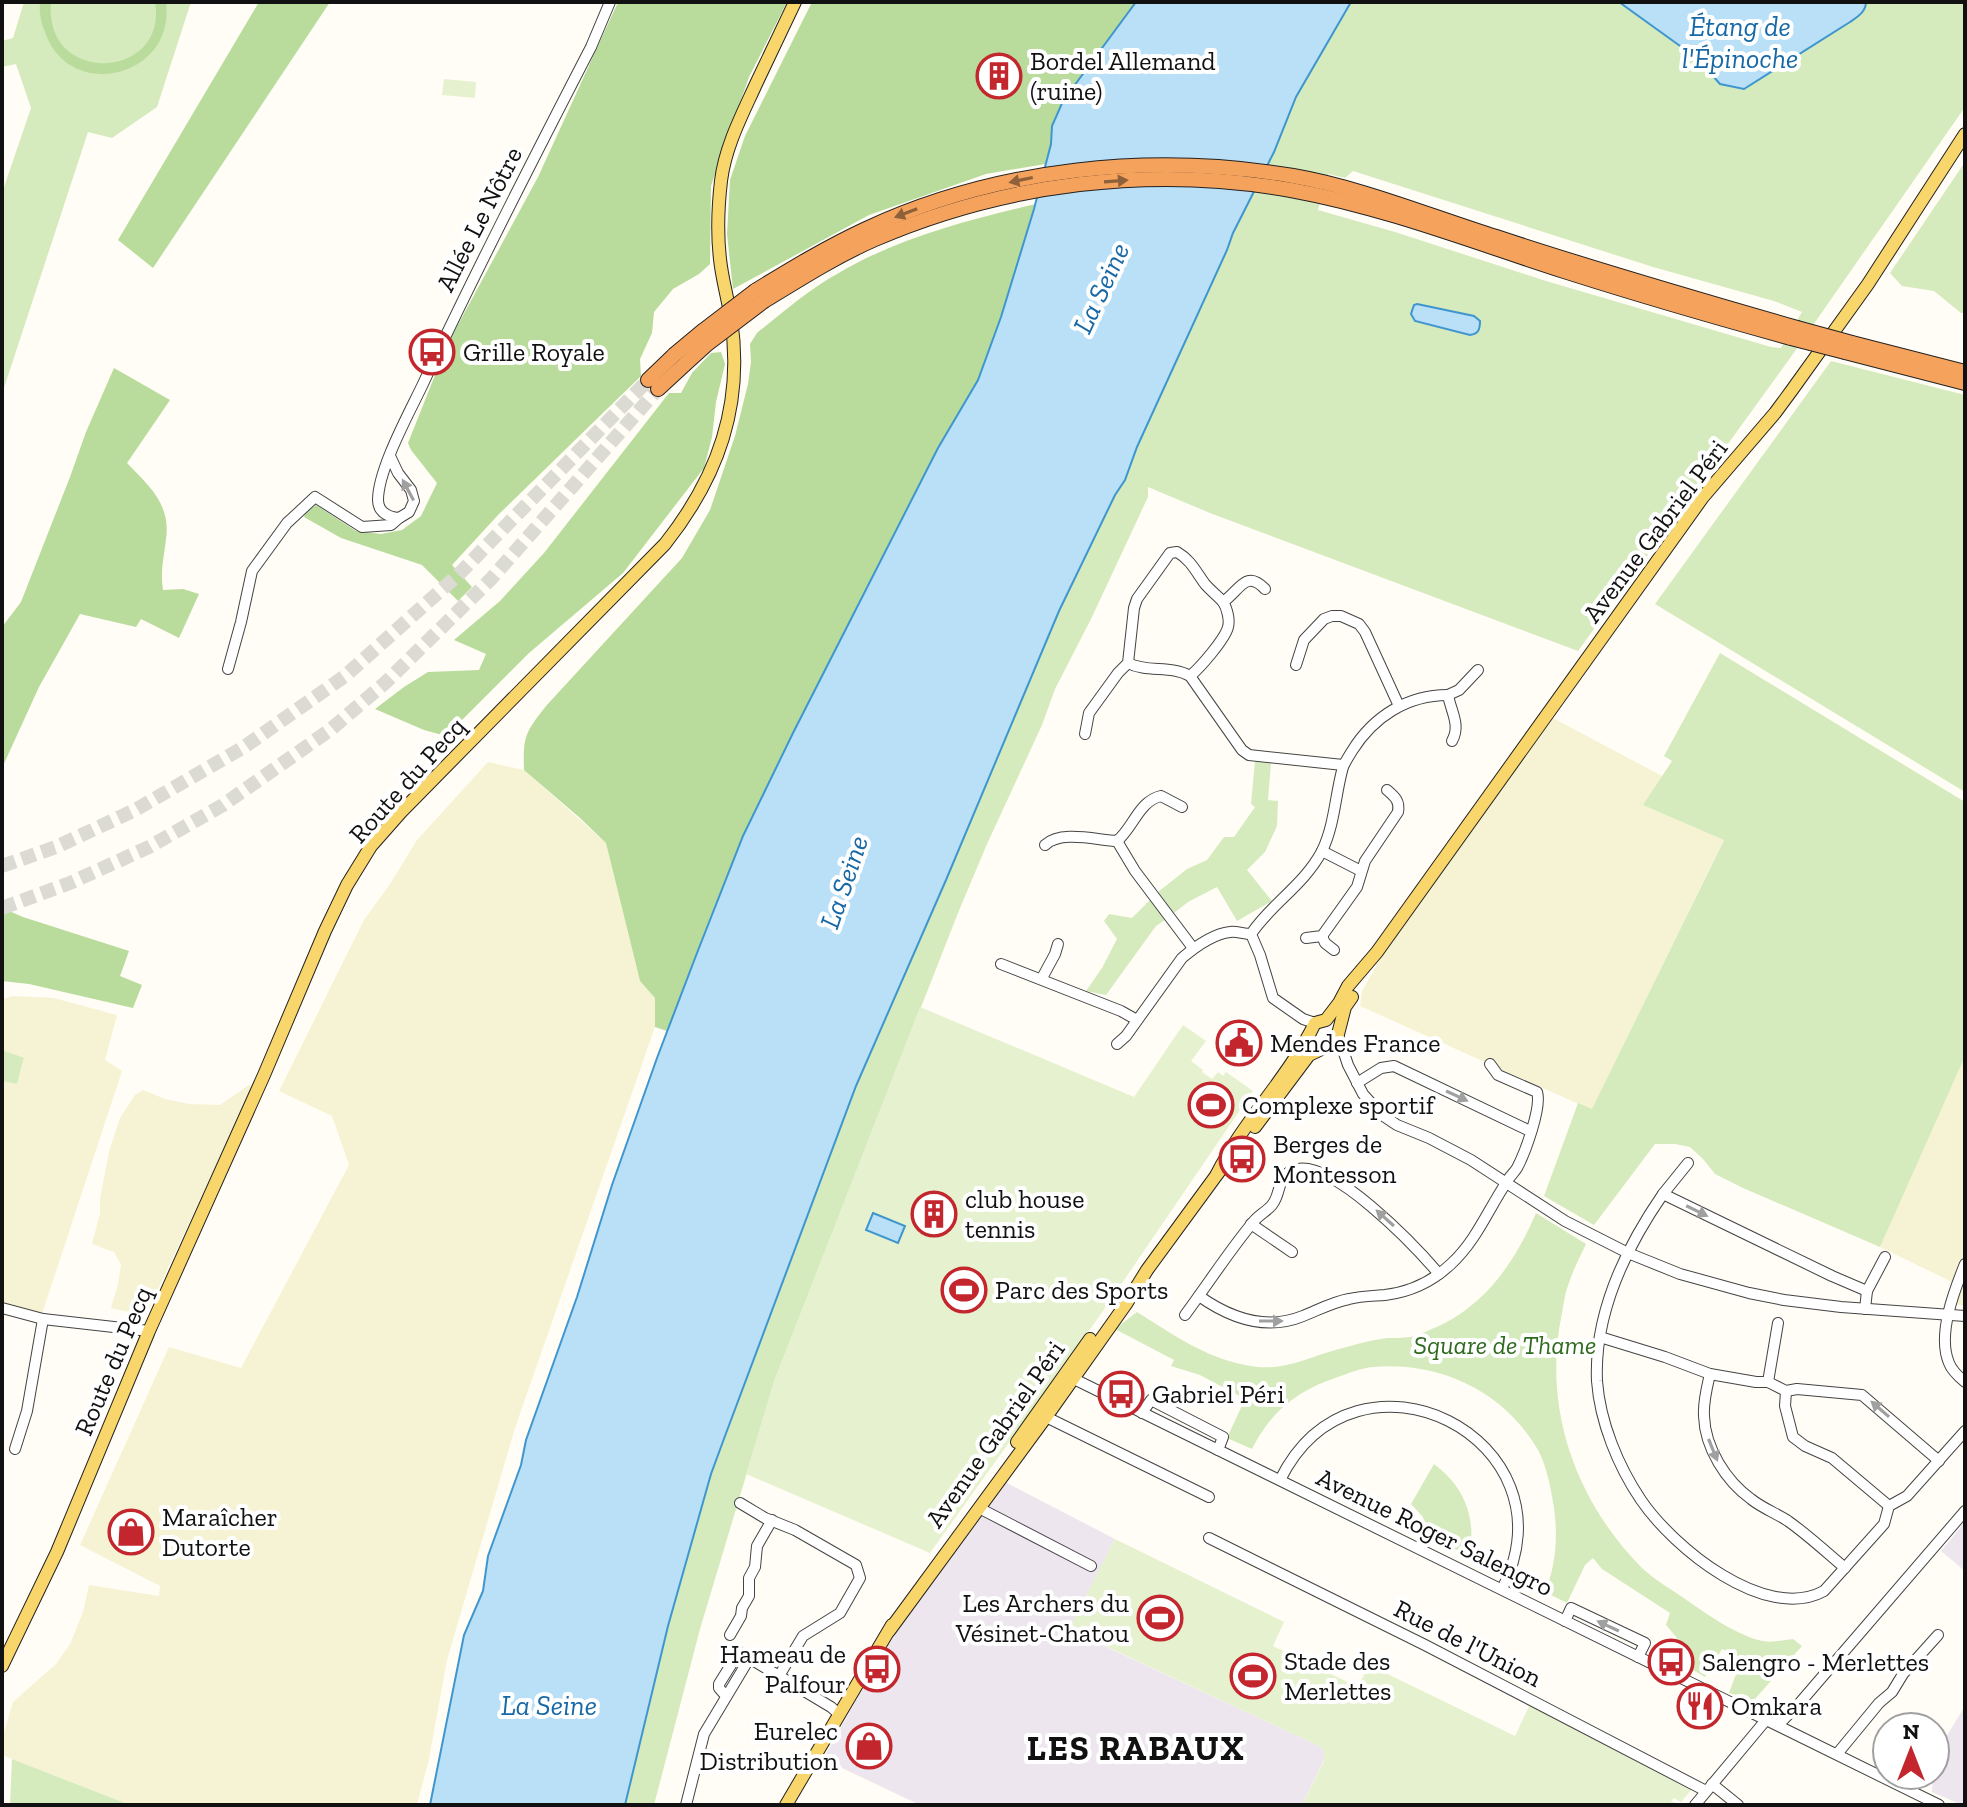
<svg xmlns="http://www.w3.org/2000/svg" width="1967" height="1807" viewBox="0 0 1967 1807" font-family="'Zilla Slab',serif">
<rect width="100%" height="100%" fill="#fffdf5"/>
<g fill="#eee6ef">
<polygon points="1005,1482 1115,1539 1070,1630 1317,1745 1324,1750 1324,1760 1302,1805 920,1805 823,1759 879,1660 942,1562"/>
<polygon points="1965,1522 1965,1571 1941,1551"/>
<polygon points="1965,1706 1965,1805 1962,1805 1932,1792 1933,1775 1935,1775 1935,1755"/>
</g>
<g fill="#f6f3d4">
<polygon points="1553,718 1662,776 1644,805 1724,839 1592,1110 1360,1006 1362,991 1386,949"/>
<polygon points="488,762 524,770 606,843 640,981 655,998 655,1027 515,1428 447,1660 429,1759 417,1805 130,1805 2,1755 2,1740 13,1702 56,1664 70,1644 83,1612 89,1585 159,1596 160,1586 80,1545 169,1347 241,1368 349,1165 332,1116 279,1091 364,920 390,884 417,840"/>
<polygon points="13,996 54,998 117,1015 105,1060 122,1071 42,1314 2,1303 2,1081 17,1084 24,1059 2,1050 2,1002 4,999"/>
<polygon points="1965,1050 1965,1306 1954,1304 1959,1291 1950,1281 1880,1247"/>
<polygon points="249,1085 252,1088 147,1313 137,1314 111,1308 118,1284 121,1265 114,1252 92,1244 100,1214 100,1199 109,1152 120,1118 135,1095 143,1090 165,1099 189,1104 220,1105"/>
</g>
<g fill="#d5ebbd" fill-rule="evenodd">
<polygon points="24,2 191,2 157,107 112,138 88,132 2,394 2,193 31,108 16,64 2,67 2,41 13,38"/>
<path d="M1351,2h614v105l-177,254 -210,290 -368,-138 -62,-26v10l-57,122 -36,70 -13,36 -55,119 -29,69 -183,466 -75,250 -46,176h-29l43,-179 43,-152 14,-38 131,-350 90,-206 113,-269 56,-116 10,-15 12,-33 90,-197 6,-17 41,-81 22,-55zM1353,171l300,96 121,34 28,11 -21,36 -10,-1 -225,-66 -151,-49 -77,-22 10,-36 17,4z"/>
<polygon points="1965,162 1965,313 1961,313 1934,291 1902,286 1890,273"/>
<polygon points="1831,361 1965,395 1965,792 1655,604"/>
<polygon points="1720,653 1965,802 1965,1056 1880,1247 1743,1188 1715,1174 1703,1159 1690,1147 1675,1144 1655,1144 1594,1225 1544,1196 1578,1103 1592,1109 1724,840 1643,805 1672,761 1664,756"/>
<polygon points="1255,761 1271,763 1268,800 1278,801 1277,826 1265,852 1247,870 1272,901 1237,921 1217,887 1188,902 1174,913 1158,892 1187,869 1207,860 1224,837 1234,837 1255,807 1251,804"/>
<polygon points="1150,900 1165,920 1156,926 1106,995 1086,991 1102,968 1117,939 1104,921 1109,914 1132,918"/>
<polygon points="2,1050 24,1058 17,1084 2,1081"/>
<path d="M1536,1213l50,31c-6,13 -13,26 -17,39 -4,9 -5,20 -7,30 -20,94 13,188 81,256 13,12 30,21 45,32 20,14 50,35 75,40 9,2 21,-1 30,-2l9,7 -48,54 -25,-7 13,-35 -20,-9 -17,28 -38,-22 10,-17 -11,-13 4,-12 -68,-44 -9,-11 -8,7 -18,38 -22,-11c11,-27 13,-55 9,-84 -3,-19 -7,-41 -16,-58 -34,-59 -99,-89 -165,-83 -12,1 -24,6 -35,10 -40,13 -67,34 -86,72l-25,-11 18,-39 -45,-24 -29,-9 3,-6 -59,-31 22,-17c34,21 67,45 108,53 38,8 60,-7 94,-16 15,-4 32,-9 48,-11 8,0 16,0 24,-1 11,-3 23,-9 34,-14 44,-23 72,-65 91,-110z"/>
<path d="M1434,1464c31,23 43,55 35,92l-42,-21 -4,-18 -12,-13z"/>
<polygon points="12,1759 130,1805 10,1805"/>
</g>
<g fill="#b9dc9c">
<path d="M40,2h11c-8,85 118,78 104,0h11c10,76 -97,101 -121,30 -4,-9 -6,-20 -5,-30z"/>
<polygon points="259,2 330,2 153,268 118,240"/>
<polygon points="618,2 787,2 749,77 711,186 710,264 699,274 673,289 654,312 652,333 640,359 641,376 498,515 452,565 472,587 458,601 422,565 341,538 304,517 306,512 316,505 356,531 381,534 402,530 421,516 437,483 411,450 408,443 447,345 538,177"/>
<polygon points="812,2 1136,2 1063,101 1052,126 1051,144 1045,164 986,174 869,215 733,289 727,234 730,180 745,136"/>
<path d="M1036,204l-35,113 -23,63 -40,68 -145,285 -50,103 -76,195 -12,-4v-29l-15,-17 -34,-138 -26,-25 -56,-48c-1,-34 1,-37 22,-64l136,-148 28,-48 25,-74 13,-52 3,-22 -1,-18 7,-11c25,-20 51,-43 80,-59 60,-36 131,-54 199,-70z"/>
<polygon points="721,352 725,364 716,402 712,437 704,468 623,573 529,653 446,736 424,730 375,709 404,687 428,672 479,670 486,654 454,640 500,601 544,553 669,393 681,393 692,373 711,353"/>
<path d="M114,368l56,32 -43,63c22,23 44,41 39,76 -2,18 -6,33 -3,51l20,-1 16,5 -20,44 -38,-19 -5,8 -56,-13 -41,73 -37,81v-141l19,-25 49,-125 16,-45z"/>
<polygon points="2,908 23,917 129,951 120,976 142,985 133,1008 29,984 2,981"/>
</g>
<g fill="#e6f2cf">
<polygon points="444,79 476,82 475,98 442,95"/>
<polygon points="920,1007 1134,1097 1183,1025 1206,1041 1191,1061 1203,1070 1202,1072 1212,1079 1218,1072 1223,1076 1226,1072 1253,1091 1103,1311 930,1553 746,1474 775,1379"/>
<polygon points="1115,1539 1284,1622 1273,1646 1358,1687 1369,1665 1515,1736 1532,1700 1693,1788 1681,1802 1674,1798 1671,1801 1679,1805 1302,1805 1324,1761 1324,1750 1317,1745 1069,1629"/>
</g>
<g fill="#b9e0f7" stroke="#3f96cf" stroke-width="2">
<polygon points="1136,2 1351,2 1296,97 1274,152 1233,233 1227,250 1137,447 1125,480 1115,495 1059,611 946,880 856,1086 725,1436 711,1474 668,1626 625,1805 430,1805 464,1635 483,1591 488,1556 521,1465 526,1440 577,1297 612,1185 657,1058 697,953 743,836 793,733 938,448 978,380 1001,317 1034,209 1051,144 1052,126 1063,101"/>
<path d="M1619,2h247c0,10 -9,15 -16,20l-106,67 -24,-5 -14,-16 -19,-17z"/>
<path d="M1417,304l57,12 6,5c0,9 -2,13 -10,14l-55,-14 -4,-7 3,-9z"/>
<polygon points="873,1213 905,1226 898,1243 866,1230"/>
</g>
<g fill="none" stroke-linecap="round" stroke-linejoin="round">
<g stroke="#dbdad3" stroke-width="14" stroke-dasharray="14 7" stroke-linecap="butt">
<polyline points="2,866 56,847 135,810 244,747 345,676 458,575 648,380"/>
<polyline points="2,908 70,883 149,847 223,805 330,730 385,683 491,579 658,389"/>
</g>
<g stroke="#444" stroke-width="12">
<g id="minor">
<path d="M399,518c-11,-1 -21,-6 -21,-18 0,-30 30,-85 44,-114 53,-114 111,-227 169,-339l19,-45"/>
<path d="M1223,602c17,-12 23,-33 42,-13"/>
<path d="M1128,663c19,10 43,2 62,13l52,74 7,5 94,10"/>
<polyline points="1296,665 1304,640 1324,619 1332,616 1341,616 1359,624 1365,632 1399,706"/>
<polyline points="228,669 241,622 252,571 287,523 315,497 362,527 391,525 399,518 409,512 414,501 411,490 398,473 390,456"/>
<path d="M1085,734l4,-21 29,-40 10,-10 6,-55 3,-9 33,-46 7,-1c14,8 19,20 28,32 6,7 13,12 18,18 4,6 7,18 5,25 -3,12 -28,41 -38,49"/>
<path d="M1452,741c9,-16 -1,-29 -4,-46l11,-5 19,-20"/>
<polyline points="1117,841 1135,871 1193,948"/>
<path d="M1045,845c16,-15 51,-5 72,-4 16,-13 22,-40 44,-45l21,11"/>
<polyline points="1322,851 1361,871"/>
<polyline points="1322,936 1325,943 1334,950"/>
<path d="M1306,938l16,-2 35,-49 8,-26 33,-49c2,-11 -3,-15 -11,-22"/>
<polyline points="1001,964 1121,1011 1137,1020"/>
<polyline points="1042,978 1055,954 1058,944"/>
<path d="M1315,1023l-12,-4 -30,-21 -13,-43 -9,-21c20,-30 53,-49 71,-83 13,-27 13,-56 21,-84 2,-5 6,-11 9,-16 21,-34 55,-56 96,-56"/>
<polyline points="1339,1038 1348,1065 1363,1094 1382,1115 1397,1125 1429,1138 1471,1160 1565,1221 1628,1253 1680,1274 1749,1293 1784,1300 1841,1307 1965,1316"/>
<path d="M1117,1044l9,-8 56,-78c13,-11 30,-24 48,-26 6,-1 14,2 21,2"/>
<polyline points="1357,1083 1381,1068 1394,1066 1530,1131"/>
<polyline points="1663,1194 1688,1163"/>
<polyline points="1251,1224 1292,1252"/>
<path d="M1965,1264c-11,27 -28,71 -16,99 3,8 10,14 16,19"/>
<path d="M1867,1291l-35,-15 -169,-82c-38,55 -69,119 -66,187 3,41 21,85 44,119 32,47 124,123 183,91l60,-67 5,-18 18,-10 58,-65"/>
<path d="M1199,1296c31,22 67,35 104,20 15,-6 30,-14 46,-17 12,-3 24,-3 36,-4 25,-3 48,-14 66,-31 25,-23 37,-54 55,-81 3,-6 8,-10 11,-15 8,-15 25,-61 20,-76l-39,-17 -8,-11"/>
<polyline points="2,1308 43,1319 149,1331"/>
<polyline points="1865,1309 1867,1291 1885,1257"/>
<path d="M1185,1315c23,-31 44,-64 69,-94 5,-6 13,-10 18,-16 10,-12 4,-29 22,-35 36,-14 122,77 145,104"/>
<polyline points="1600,1337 1665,1357 1710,1374 1756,1382 1768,1382 1786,1391 1797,1389 1862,1395 1939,1461"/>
<path d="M1710,1374c-3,13 -7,28 -6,42 1,32 22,65 47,83 11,9 25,14 37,22 20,14 38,31 57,47"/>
<polyline points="1072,1378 1939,1805"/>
<polyline points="1768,1382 1778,1323"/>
<polyline points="1786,1391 1785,1406 1793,1437 1805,1446 1832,1458 1889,1506"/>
<polyline points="1142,1413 1151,1400 1223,1437 1218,1450"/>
<polyline points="1042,1415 1209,1497"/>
<polyline points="15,1449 27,1411 43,1319"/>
<path d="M1280,1480c76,-154 299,-40 222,109"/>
<polyline points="740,1503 765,1518 795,1530 856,1565 860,1578 840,1613 803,1636 779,1676"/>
<polyline points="979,1508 1091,1566"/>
<polyline points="1209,1538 1425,1645 1706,1791"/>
<polyline points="1565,1621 1571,1608 1645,1643 1638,1657"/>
<polyline points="730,1635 741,1616 742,1608 749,1596 749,1578 755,1567 757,1546 772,1520"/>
<polyline points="726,1696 719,1688 719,1684 739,1652 831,1707 839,1714"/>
<polyline points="1778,1725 1798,1705 1965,1511"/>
<polyline points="1837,1754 1879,1703 1892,1692 1903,1674 1938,1635"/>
<polyline points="1712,1784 1738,1805"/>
<polyline points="686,1805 704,1734 749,1659"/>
<polyline points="1695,1805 1766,1720"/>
</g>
</g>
<g stroke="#222" stroke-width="14">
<g id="major">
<polyline points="1255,1127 1309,1055 1336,1042 1345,1007 1352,997"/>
<path d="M1217,1174c27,-54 72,-97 98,-151l11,-3 13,-17 9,-17 29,-34 326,-455 72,-84 17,-23 76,-106 97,-150"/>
<polyline points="1017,1442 1090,1339"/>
<polyline points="889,1631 1046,1417 1126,1304 1147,1270 1221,1169"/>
<path d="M2,1666l55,-114 92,-221 115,-256 61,-144 22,-46 24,-39 30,-34 264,-268c53,-67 79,-139 66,-225 -3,-20 -9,-40 -11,-60 -3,-26 -2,-52 1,-78 4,-34 21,-66 35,-97 13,-27 26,-55 39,-82"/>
<polyline points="786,1805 892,1625"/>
</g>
</g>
<g stroke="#222" stroke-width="16">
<g id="highway">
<path d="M755,291c36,-22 72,-44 111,-62 131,-61 285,-77 427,-53 69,12 136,40 203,61 100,33 200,62 301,91"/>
<path d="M764,301c36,-22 72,-45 111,-62 130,-56 276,-74 416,-49 93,17 183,52 273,81 75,24 151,46 227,67"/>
<polyline points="1852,343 1965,372"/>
<polyline points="1845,352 1965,383"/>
<polyline points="648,380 674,355"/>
<polyline points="658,389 684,365"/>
</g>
</g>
<use href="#minor" stroke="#fff" stroke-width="10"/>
<use href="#major" stroke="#f9d66b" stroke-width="12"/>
<use href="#highway" stroke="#f5a25d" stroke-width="14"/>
<g stroke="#222" stroke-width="16" stroke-linecap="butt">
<g id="highway-bridge">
<polyline points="1797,328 1852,343"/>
<polyline points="1791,338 1845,352"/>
<polyline points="674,355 704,330 755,291"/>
<polyline points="684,365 706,345 764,301"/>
</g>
</g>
<use href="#highway-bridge" stroke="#f5a25d" stroke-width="14"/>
</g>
<defs><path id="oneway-solid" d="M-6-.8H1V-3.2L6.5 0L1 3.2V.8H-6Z" transform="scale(2)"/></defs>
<g fill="#8e613b">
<use href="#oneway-solid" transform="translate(1021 180) rotate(168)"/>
<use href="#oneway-solid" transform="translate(1116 181) rotate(-4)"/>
<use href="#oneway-solid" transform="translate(906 213) rotate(159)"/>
</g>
<g fill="#a0a0a0">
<use href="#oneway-solid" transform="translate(408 490) rotate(-118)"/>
<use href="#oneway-solid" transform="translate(1457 1096) rotate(25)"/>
<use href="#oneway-solid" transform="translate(1697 1211) rotate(26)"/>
<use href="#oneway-solid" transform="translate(1385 1218) rotate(-138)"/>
<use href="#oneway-solid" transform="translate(1271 1321)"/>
<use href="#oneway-solid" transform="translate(1880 1409) rotate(-139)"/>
<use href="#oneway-solid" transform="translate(1713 1450) rotate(68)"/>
<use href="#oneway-solid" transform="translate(1608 1626) rotate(-155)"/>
</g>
<defs>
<g id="building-ring" transform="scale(2.3)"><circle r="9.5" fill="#fff" stroke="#c4262e" stroke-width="1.5"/><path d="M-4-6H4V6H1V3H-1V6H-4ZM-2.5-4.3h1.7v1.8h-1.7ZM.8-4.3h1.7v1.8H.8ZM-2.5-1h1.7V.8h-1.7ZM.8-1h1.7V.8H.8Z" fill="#c4262e"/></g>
<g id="bus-ring" transform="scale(2.3)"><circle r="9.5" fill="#fff" stroke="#c4262e" stroke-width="1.5"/><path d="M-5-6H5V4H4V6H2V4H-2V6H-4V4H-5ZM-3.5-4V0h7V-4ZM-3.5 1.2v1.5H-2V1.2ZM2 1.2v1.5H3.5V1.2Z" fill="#c4262e"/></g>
<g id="civic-ring" transform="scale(2.3)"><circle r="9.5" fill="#fff" stroke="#c4262e" stroke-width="1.5"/><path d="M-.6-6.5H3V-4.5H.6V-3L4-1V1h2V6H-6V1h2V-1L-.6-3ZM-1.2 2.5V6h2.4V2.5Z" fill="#c4262e"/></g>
<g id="stadium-ring" transform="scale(2.3)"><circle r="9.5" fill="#fff" stroke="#c4262e" stroke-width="1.5"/><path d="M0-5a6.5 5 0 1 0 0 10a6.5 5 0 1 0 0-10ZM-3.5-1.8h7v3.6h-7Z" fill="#c4262e"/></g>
<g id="shop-ring" transform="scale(2.3)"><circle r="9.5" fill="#fff" stroke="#c4262e" stroke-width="1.5"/><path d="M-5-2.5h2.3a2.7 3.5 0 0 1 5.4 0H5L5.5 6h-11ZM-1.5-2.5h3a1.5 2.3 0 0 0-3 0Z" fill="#c4262e"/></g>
<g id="restaurant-ring" transform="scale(2.3)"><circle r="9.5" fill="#fff" stroke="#c4262e" stroke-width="1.5"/><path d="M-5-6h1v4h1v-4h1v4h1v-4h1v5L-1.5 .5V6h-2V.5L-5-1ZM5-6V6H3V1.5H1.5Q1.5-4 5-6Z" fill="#c4262e"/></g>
</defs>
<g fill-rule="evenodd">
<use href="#building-ring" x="999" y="76"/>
<use href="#bus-ring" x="432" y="352"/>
<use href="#civic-ring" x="1239" y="1043"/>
<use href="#stadium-ring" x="1211" y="1105"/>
<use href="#bus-ring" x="1242" y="1159"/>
<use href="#building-ring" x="934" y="1214"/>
<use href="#stadium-ring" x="964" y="1290"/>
<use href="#bus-ring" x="1121" y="1394"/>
<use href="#shop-ring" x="131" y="1532"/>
<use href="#stadium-ring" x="1160" y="1618"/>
<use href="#bus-ring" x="1671" y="1662"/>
<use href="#bus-ring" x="877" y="1669"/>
<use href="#stadium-ring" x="1253" y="1676"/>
<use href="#restaurant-ring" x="1700" y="1706"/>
<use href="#shop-ring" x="869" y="1746"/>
</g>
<g text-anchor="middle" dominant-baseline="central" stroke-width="8" stroke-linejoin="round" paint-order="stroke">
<g font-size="26" fill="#111" stroke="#fff" text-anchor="start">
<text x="1030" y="61">Bordel Allemand<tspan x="1030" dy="30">(ruine)</tspan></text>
<text x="463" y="352">Grille Royale</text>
<text x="1270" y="1043">Mendes France</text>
<text x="1242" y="1105">Complexe sportif</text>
<text x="1273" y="1144">Berges de<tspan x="1273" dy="30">Montesson</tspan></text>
<text x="965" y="1199">club house<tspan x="965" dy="30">tennis</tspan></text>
<text x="995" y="1290">Parc des Sports</text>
<text x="1152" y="1394">Gabriel Péri</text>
<text x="162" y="1517">Maraîcher<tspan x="162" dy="30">Dutorte</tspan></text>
<text x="1129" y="1603" text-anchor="end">Les Archers du<tspan x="1129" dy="30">Vésinet-Chatou</tspan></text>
<text x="846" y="1654" text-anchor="end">Hameau de<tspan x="846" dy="30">Palfour</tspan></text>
<text x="1284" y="1661">Stade des<tspan x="1284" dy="30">Merlettes</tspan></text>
<text x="1702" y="1662">Salengro - Merlettes</text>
<text x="1731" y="1706">Omkara</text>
<text x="838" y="1731" text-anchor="end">Eurelec<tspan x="838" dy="30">Distribution</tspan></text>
</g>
<g font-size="26" fill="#111" stroke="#fff">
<text transform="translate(479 219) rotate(-63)">Allée Le Nôtre</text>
<text transform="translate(1655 531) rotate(-53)">Avenue Gabriel Péri</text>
<text transform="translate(407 780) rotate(-48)">Route du Pecq</text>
<text transform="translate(113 1361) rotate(-67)">Route du Pecq</text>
<text transform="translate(995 1434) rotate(-55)">Avenue Gabriel Péri</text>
<text transform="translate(1435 1532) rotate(26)">Avenue Roger Salengro</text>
<text transform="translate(1468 1643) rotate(27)">Rue de l'Union</text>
</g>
<g font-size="26" font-style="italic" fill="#2f6b1f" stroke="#fff">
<text x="1505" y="1345">Square de Thame</text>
</g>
<g font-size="28" font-style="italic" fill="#1768a6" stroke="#fff">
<text x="1740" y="26">Étang de<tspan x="1740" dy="32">l'Épinoche</tspan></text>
<text transform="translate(1101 288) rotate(-65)">La Seine</text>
<text transform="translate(844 882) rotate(-71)">La Seine</text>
<text x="549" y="1705">La Seine</text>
</g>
<g font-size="34" font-weight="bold" letter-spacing="2" fill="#111" stroke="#fff">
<text x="1136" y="1748">LES RABAUX</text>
</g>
</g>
<rect width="1967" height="1807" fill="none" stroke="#111111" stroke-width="8"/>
<g transform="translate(1911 1751)"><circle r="38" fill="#ffffff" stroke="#a0a0a0" stroke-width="2"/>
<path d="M0-6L14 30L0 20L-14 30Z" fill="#c4262e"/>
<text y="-12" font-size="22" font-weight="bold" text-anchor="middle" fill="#111111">N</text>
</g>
</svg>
